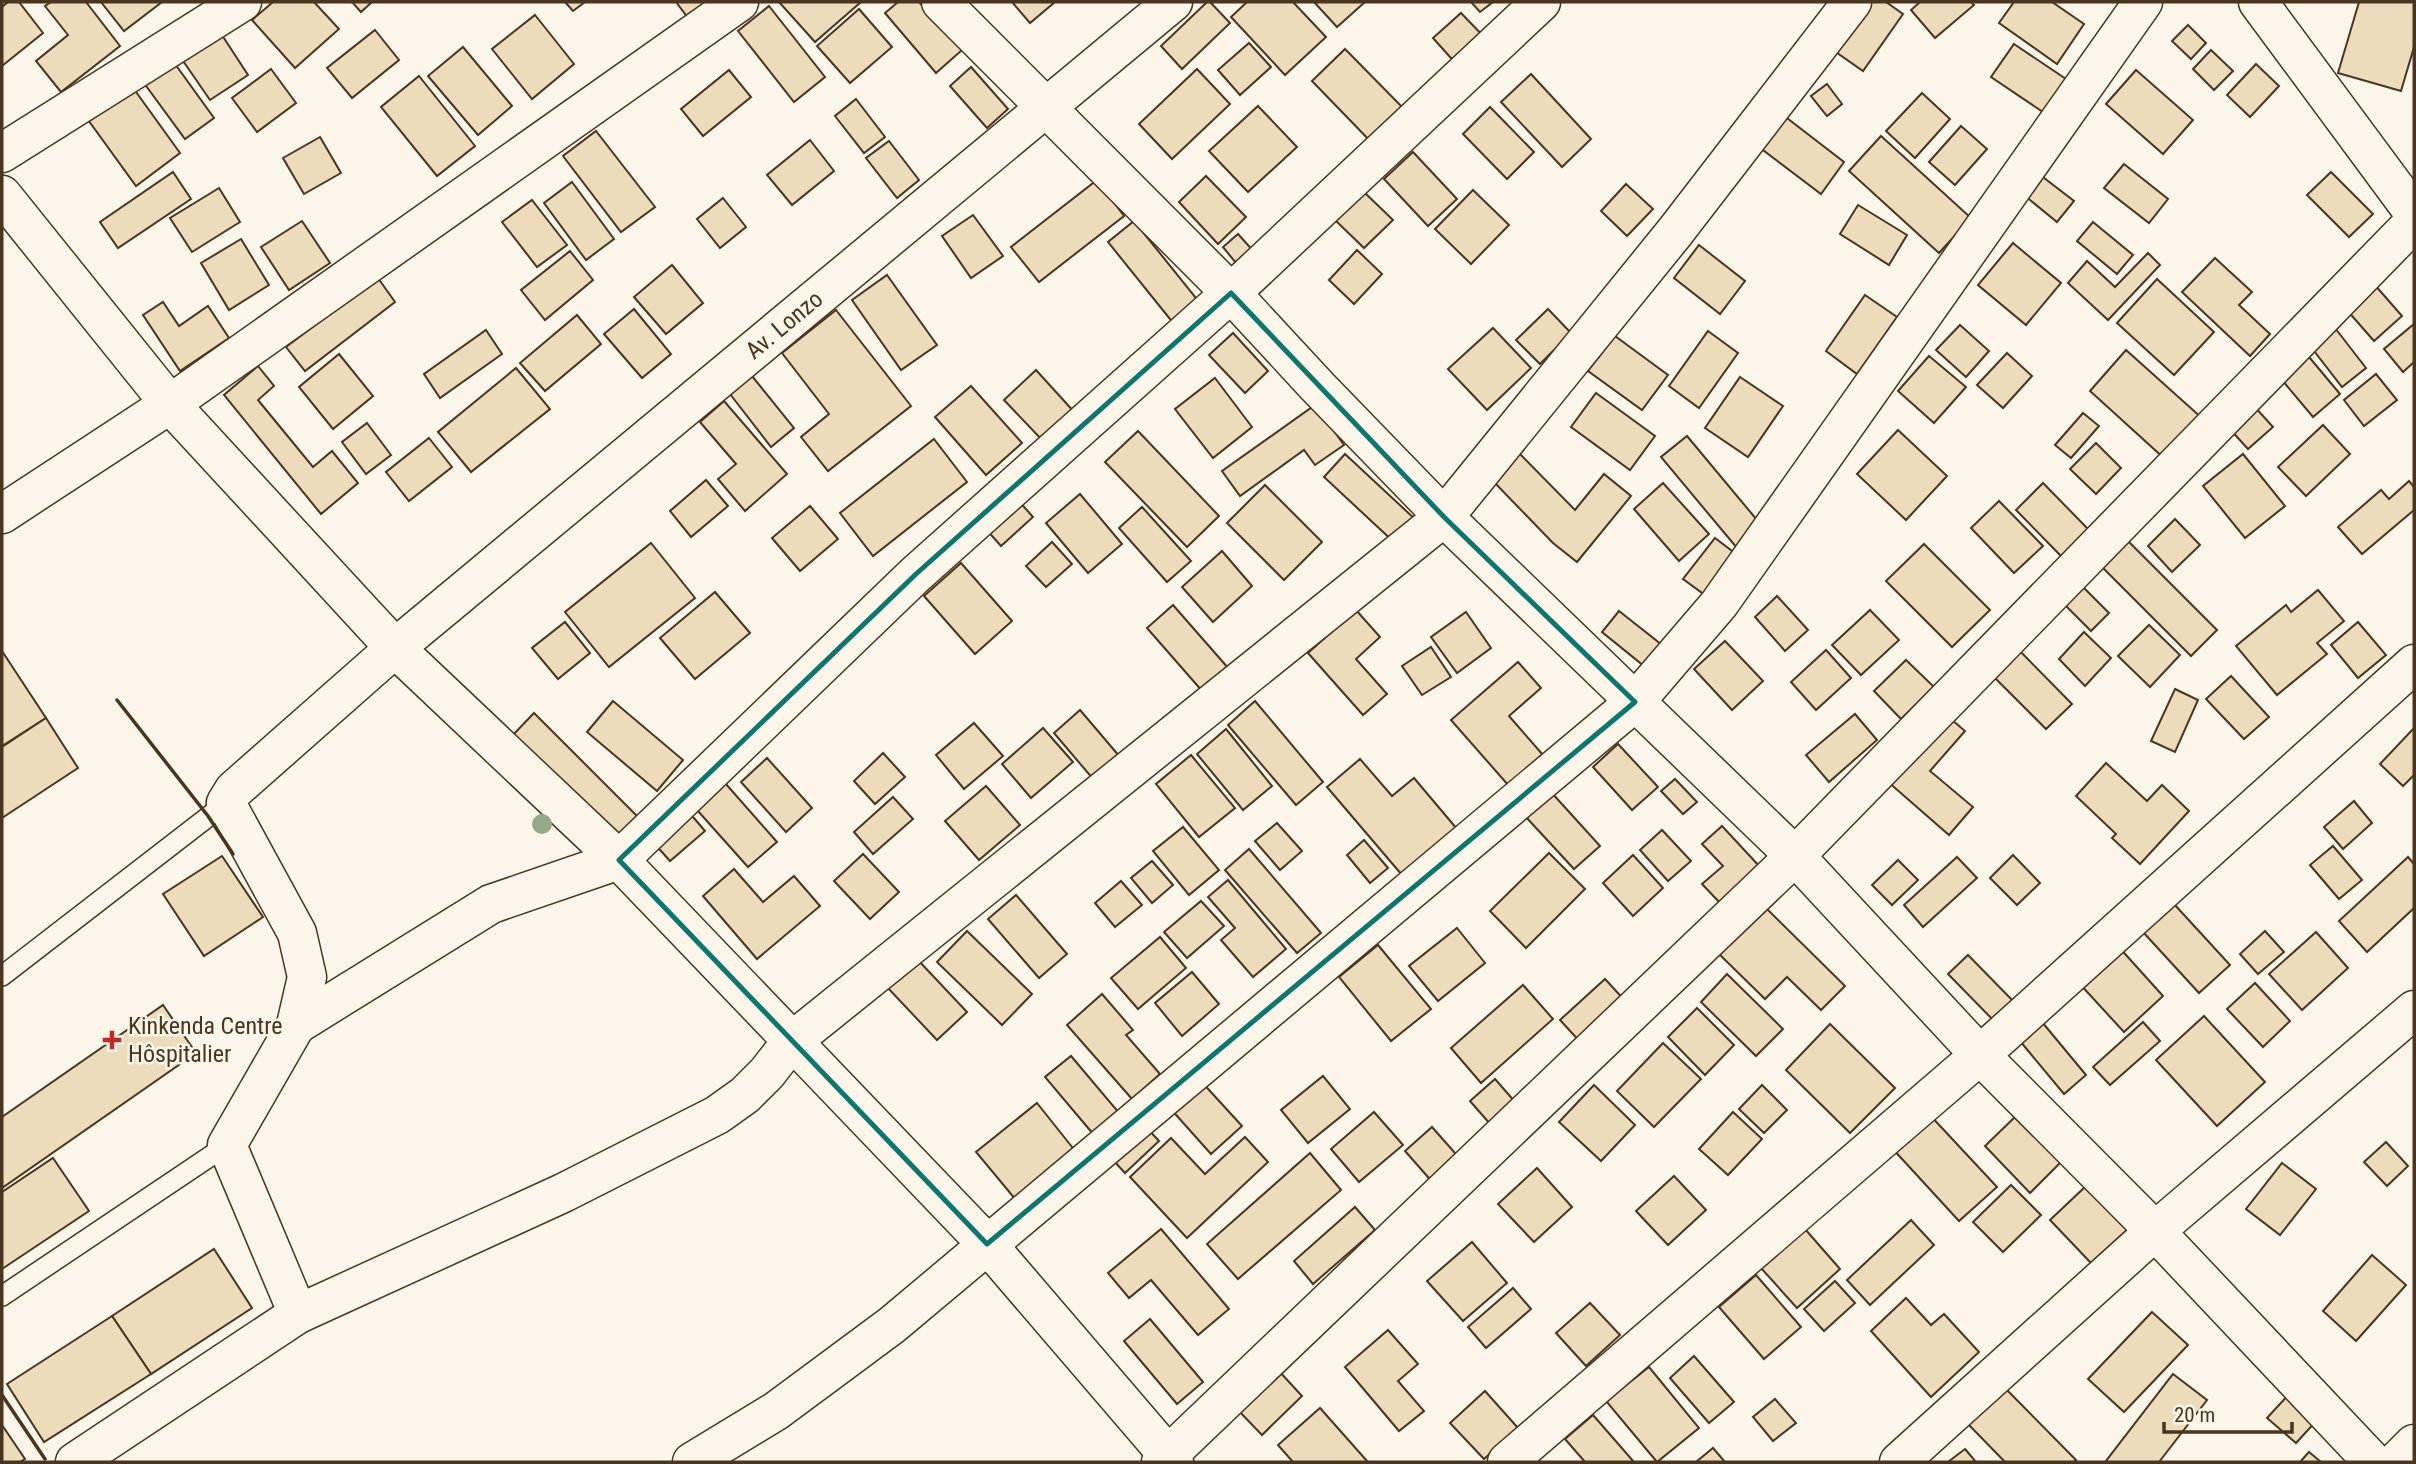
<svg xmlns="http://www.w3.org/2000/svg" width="2416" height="1464" viewBox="0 0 2416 1464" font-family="'Roboto Condensed',sans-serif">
<rect width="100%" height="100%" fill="#fbf6e9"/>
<g fill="#ecdcbc" stroke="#4a3520" stroke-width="2">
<polygon points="8,2 19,2 43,33 2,66 2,7"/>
<polygon points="51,2 86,2 120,46 61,92 36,61 68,35 45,6"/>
<polygon points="101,2 162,2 124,31"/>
<polygon points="273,2 314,2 339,29 295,68 252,20"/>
<polygon points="352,2 372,2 361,12"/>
<polygon points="565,2 585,2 573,11"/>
<polygon points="676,2 720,2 692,23"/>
<polygon points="779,2 861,2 815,42"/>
<polygon points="898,2 919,2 962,50 936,73 885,13"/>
<polygon points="1012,2 1055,2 1030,23"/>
<polygon points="1207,2 1210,2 1230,23 1182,69 1161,46"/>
<polygon points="1247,2 1293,2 1326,37 1285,75 1231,17"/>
<polygon points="1314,2 1365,2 1337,27"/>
<polygon points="1471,2 1493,2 1480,12"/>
<polygon points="1867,2 1886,2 1903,14 1863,71 1833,50"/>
<polygon points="1920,2 1971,2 1974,5 1935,38 1911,10"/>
<polygon points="2014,2 2052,2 2084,24 2057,64 1999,23"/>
<polygon points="2359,2 2414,2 2414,47 2401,91 2338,73"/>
<polygon points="769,6 825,77 794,102 738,31"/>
<polygon points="859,9 892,47 850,83 817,46"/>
<polygon points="1461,13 1488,41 1459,67 1433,38"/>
<polygon points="535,15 574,64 532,99 492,49"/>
<polygon points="2188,25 2206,43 2191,59 2172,41"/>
<polygon points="218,29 248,75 210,100 179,55"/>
<polygon points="375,30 399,60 352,98 327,68"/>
<polygon points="1249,43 1271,67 1240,95 1218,70"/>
<polygon points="2014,44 2066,79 2043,112 1991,77"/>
<polygon points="463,47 512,106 478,135 428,76"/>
<polygon points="1345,49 1408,113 1375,146 1312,81"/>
<polygon points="2211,50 2233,71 2214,90 2193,69"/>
<polygon points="170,57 214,118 185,139 141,79"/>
<polygon points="2256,64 2279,86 2250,117 2227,95"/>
<polygon points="971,67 1008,109 987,128 950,86"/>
<polygon points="271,69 296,103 257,132 232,98"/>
<polygon points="1197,69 1230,104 1172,159 1139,124"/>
<polygon points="729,70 751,97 703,136 681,109"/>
<polygon points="2136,70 2193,120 2163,154 2106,104"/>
<polygon points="1531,74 1591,139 1562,167 1501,102"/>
<polygon points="419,76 475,146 437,176 381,107"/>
<polygon points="1827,84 1842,104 1827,116 1811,96"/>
<polygon points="131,85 180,153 136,186 86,117"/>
<polygon points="1922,93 1950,119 1915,158 1886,131"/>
<polygon points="856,99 885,137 864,153 835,116"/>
<polygon points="1258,106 1297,147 1248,192 1209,151"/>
<polygon points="1490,107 1534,152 1507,179 1463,134"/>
<polygon points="1783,115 1844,162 1821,194 1759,147"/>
<polygon points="1961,126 1987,149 1955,185 1929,162"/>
<polygon points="596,131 655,207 621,232 563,156"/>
<polygon points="1881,136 1971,218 1939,253 1849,171"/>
<polygon points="320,137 341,173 304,194 283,158"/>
<polygon points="810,140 834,171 792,205 767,175"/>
<polygon points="889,141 919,180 897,198 866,158"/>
<polygon points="1413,152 1457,199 1428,226 1384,179"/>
<polygon points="2124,164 2168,199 2149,223 2104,188"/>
<polygon points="2035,171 2074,201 2057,222 2019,191"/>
<polygon points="173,172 191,199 118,248 100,222"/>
<polygon points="2331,172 2373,214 2349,237 2307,195"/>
<polygon points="1206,176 1246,217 1218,244 1179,202"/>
<polygon points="1097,180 1124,216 1039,282 1011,247"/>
<polygon points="572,182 614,239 586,260 544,203"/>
<polygon points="1626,184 1653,209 1627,236 1601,211"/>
<polygon points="219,188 240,222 192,252 170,218"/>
<polygon points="1473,190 1509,225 1471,264 1435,229"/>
<polygon points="1363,191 1393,220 1364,248 1335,220"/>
<polygon points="723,198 746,227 720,248 697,219"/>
<polygon points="532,200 567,245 537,267 502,222"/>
<polygon points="1858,205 1907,235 1889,265 1840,234"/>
<polygon points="973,215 1003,256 971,278 942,236"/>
<polygon points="302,221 330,263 289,290 261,247"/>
<polygon points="1134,221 1200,303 1174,324 1108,242"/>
<polygon points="2093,222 2133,255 2117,274 2077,241"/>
<polygon points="1238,234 1256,254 1240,268 1223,247"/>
<polygon points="241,239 269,285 229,310 201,263"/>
<polygon points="2013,243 2061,283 2026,325 1978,285"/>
<polygon points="1699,245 1745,281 1720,314 1674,278"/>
<polygon points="1357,250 1382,274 1354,304 1329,280"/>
<polygon points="570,251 593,280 545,320 521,290"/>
<polygon points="2148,253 2160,265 2108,320 2068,283 2087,261 2115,287"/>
<polygon points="2215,258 2252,292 2239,305 2270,334 2250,356 2182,292"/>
<polygon points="672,265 703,303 666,334 634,297"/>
<polygon points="887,275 937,345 901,370 852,300"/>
<polygon points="378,278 395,302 305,371 286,347"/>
<polygon points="2157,279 2214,332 2174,375 2117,323"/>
<polygon points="2374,284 2402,316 2374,341 2346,309"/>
<polygon points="1865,295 1897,317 1857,374 1826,351"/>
<polygon points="163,302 179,326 208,306 229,338 180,371 143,315"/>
<polygon points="634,309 671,354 642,378 604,334"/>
<polygon points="1548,309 1571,333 1540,364 1516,340"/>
<polygon points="836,310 911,406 828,471 801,437 829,414 782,353"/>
<polygon points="577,315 601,344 545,391 520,363"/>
<polygon points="2414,324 2414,362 2403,372 2384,349"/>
<polygon points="1960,325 1989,351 1966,377 1936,350"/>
<polygon points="1493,328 1531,368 1487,410 1448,369"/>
<polygon points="2335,328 2366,368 2342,387 2311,347"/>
<polygon points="486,330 502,354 440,398 424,374"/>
<polygon points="1708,331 1738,353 1699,408 1669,386"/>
<polygon points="1233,333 1268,371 1245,393 1209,355"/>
<polygon points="1615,336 1668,375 1642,410 1588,371"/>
<polygon points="2126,350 2203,419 2166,460 2090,391"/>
<polygon points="2304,351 2340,394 2313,417 2277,374"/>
<polygon points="2007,353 2032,376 2003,408 1977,385"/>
<polygon points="339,354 373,396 333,429 299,387"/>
<polygon points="1929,356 1966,387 1934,423 1898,391"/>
<polygon points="258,366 274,386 258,400 313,467 332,451 358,483 321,514 224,395"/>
<polygon points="516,368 550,409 471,472 438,432"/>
<polygon points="1036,370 1076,414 1045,443 1004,400"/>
<polygon points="2376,374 2397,400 2364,426 2344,400"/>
<polygon points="752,376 794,428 771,447 730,394"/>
<polygon points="1740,377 1783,406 1748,457 1705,428"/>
<polygon points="1215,378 1252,427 1213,458 1175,409"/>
<polygon points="971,386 1022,443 986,475 935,417"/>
<polygon points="1596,393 1655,436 1630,470 1571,427"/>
<polygon points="724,401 787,474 745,511 718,479 736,464 700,422"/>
<polygon points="1315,405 1344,445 1315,465 1304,450 1240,496 1222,471"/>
<polygon points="2254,406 2273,427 2248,449 2229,428"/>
<polygon points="2083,413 2099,426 2071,458 2055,445"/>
<polygon points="367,423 391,455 366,474 342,442"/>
<polygon points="2323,425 2350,454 2306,496 2278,467"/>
<polygon points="1898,430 1947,476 1906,520 1857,474"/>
<polygon points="1138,431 1219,516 1187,547 1105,462"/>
<polygon points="1687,436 1762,526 1737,548 1661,457"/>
<polygon points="429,438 452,467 409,501 386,472"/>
<polygon points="934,439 967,482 873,556 840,513"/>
<polygon points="2096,443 2121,468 2096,494 2070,469"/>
<polygon points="1519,453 1575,510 1604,474 1631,496 1577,562 1553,543 1492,480"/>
<polygon points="1345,454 1417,521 1396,544 1324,477"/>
<polygon points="2243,454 2285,506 2245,538 2203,486"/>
<polygon points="706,480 728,506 691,537 670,511"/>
<polygon points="2409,481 2414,487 2414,510 2362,554 2338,527 2381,490 2389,499"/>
<polygon points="1663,483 1709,534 1679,561 1634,509"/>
<polygon points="2043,483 2088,529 2061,556 2016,510"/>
<polygon points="1265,485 1322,542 1284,580 1227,523"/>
<polygon points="1080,494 1122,544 1088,573 1046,523"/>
<polygon points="1017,499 1033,517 1001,546 985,528"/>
<polygon points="1999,501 2043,546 2014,573 1971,528"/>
<polygon points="810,506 838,539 800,571 772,538"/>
<polygon points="1142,507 1191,561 1167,582 1119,528"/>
<polygon points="2175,519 2200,545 2172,572 2148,546"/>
<polygon points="1715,538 1736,554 1705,595 1683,579"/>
<polygon points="2126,539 2217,630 2191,656 2100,565"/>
<polygon points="1052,542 1072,564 1046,587 1026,566"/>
<polygon points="651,543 695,598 609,667 565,612"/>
<polygon points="1924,544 1990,610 1952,647 1886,581"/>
<polygon points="1222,551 1252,586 1213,622 1182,587"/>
<polygon points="961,563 1012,621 975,654 924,596"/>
<polygon points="2081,585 2109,613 2091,631 2063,603"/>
<polygon points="2318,590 2344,621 2317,643 2327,654 2277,695 2236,646 2286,605 2291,612"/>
<polygon points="715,592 750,633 695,679 660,638"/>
<polygon points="1777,596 1808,630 1785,651 1755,617"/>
<polygon points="1173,605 1229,669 1203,692 1147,628"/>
<polygon points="1356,610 1380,637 1356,659 1387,694 1363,715 1308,653"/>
<polygon points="1870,610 1899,640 1861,675 1832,645"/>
<polygon points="1619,611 1662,645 1644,666 1602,632"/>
<polygon points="1466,612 1491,648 1457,673 1431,637"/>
<polygon points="565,622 590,653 558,679 532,648"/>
<polygon points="2358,622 2386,655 2358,678 2331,645"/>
<polygon points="2149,625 2180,655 2150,687 2118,656"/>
<polygon points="2084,632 2111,658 2085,686 2059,659"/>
<polygon points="1725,641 1763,681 1732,710 1694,669"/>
<polygon points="2014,645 2072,704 2046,729 1988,671"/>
<polygon points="1431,647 1451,677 1422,695 1402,666"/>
<polygon points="1826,650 1851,678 1816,710 1791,682"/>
<polygon points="2,651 46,718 2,746"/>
<polygon points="1906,660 1934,687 1901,719 1874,691"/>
<polygon points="1518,662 1541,688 1509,716 1543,755 1509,786 1451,720"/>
<polygon points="2231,676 2269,717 2244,739 2206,699"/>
<polygon points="2175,689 2198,700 2175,752 2151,741"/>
<polygon points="613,701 683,760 657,791 587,732"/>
<polygon points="1255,701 1323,782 1296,805 1228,725"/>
<polygon points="1080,710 1120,757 1094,780 1054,733"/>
<polygon points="534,713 637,816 614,839 511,737"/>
<polygon points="1855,714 1877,740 1829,782 1806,755"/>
<polygon points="1945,714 1965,731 1930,771 1973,807 1949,835 1887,781"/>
<polygon points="46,718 78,768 2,818 2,747"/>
<polygon points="974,723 1003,756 964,789 936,755"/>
<polygon points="1043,728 1073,762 1031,798 1002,764"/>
<polygon points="2414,728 2414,775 2403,786 2380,764"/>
<polygon points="1226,729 1272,786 1243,810 1197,754"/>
<polygon points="1618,744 1658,787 1632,810 1593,767"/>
<polygon points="883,753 905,777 875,804 854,781"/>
<polygon points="1191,755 1235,808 1199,837 1156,784"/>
<polygon points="767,758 812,808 786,832 741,782"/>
<polygon points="1360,759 1392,796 1414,778 1457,829 1402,875 1327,787"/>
<polygon points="2106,763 2147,801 2162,785 2189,811 2140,864 2112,838 2116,834 2076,796"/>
<polygon points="718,775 777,842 748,867 689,801"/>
<polygon points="1675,779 1697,802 1683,814 1661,791"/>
<polygon points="986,786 1020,825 979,860 945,821"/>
<polygon points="1551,792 1600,846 1574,869 1525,816"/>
<polygon points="893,797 913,819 873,854 854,832"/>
<polygon points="2354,801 2372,823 2343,849 2324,827"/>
<polygon points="687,810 705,831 670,861 652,841"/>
<polygon points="1277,823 1302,851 1280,870 1255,841"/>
<polygon points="1722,826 1761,868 1722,905 1702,884 1723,866 1702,844"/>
<polygon points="1183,827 1219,870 1189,895 1153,851"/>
<polygon points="1662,830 1691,861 1668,881 1640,850"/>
<polygon points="1364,840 1388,868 1370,883 1347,855"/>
<polygon points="2333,846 2362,880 2339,899 2310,865"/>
<polygon points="1249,849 1321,933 1297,953 1225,870"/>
<polygon points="1549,853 1585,889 1526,948 1490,911"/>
<polygon points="863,854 899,892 870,919 834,881"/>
<polygon points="1633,855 1663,888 1633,916 1603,883"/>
<polygon points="2013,855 2040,883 2017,905 1990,878"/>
<polygon points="222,856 263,917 204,956 163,894"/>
<polygon points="1957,857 1977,878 1923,927 1904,905"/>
<polygon points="2408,857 2414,864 2414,908 2367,952 2339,921"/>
<polygon points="1898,860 1918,880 1892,905 1872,885"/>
<polygon points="1152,861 1173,885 1152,903 1131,878"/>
<polygon points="734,869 763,902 794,876 820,906 757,959 703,896"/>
<polygon points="1228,880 1286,949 1253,977 1221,940 1235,928 1208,897"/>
<polygon points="1121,881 1142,905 1115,927 1095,903"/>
<polygon points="1016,895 1067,954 1039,978 988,919"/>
<polygon points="1201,901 1224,926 1187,958 1164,932"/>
<polygon points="2174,904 2230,965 2199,993 2143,932"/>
<polygon points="1764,906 1845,986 1821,1010 1787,977 1765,999 1718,953"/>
<polygon points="1457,928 1485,963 1438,1001 1409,966"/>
<polygon points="967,931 1032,994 1002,1025 937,962"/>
<polygon points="2265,931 2284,952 2258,974 2240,954"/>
<polygon points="2316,932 2348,968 2302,1010 2269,974"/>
<polygon points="1160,937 1186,968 1138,1009 1111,978"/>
<polygon points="1378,945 1431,1009 1391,1041 1339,977"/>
<polygon points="2117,945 2163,996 2124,1032 2078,982"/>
<polygon points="1968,955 2017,1005 1997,1024 1948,974"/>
<polygon points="917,959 967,1012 937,1040 887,987"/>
<polygon points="1192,972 1219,1004 1182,1036 1155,1003"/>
<polygon points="1727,974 1783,1029 1756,1056 1701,1002"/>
<polygon points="1605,979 1628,1004 1583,1045 1560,1020"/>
<polygon points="2255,983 2290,1021 2263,1047 2227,1009"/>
<polygon points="1523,985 1553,1019 1481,1083 1451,1048"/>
<polygon points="1102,994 1133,1030 1126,1035 1160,1074 1132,1099 1067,1025"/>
<polygon points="163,1005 196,1053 2,1188 2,1117"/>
<polygon points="1697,1008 1734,1045 1705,1075 1668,1037"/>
<polygon points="2204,1016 2265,1082 2217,1126 2156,1060"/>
<polygon points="2042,1022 2086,1075 2064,1094 2020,1041"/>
<polygon points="2143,1022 2160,1041 2110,1085 2093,1067"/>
<polygon points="1830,1024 1895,1088 1850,1133 1786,1070"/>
<polygon points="1663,1043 1701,1079 1654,1127 1617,1091"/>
<polygon points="1071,1056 1120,1114 1094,1135 1045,1077"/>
<polygon points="1323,1076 1350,1109 1308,1143 1281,1110"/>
<polygon points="1199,1079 1242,1126 1211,1154 1169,1107"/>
<polygon points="1495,1079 1516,1103 1491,1125 1470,1101"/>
<polygon points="1594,1085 1635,1125 1601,1161 1559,1122"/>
<polygon points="1762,1085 1787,1110 1764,1133 1739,1109"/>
<polygon points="1037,1103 1076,1152 1016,1200 976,1152"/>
<polygon points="1374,1112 1403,1145 1359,1182 1331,1149"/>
<polygon points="1733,1112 1762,1139 1728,1175 1699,1149"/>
<polygon points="1928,1113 1997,1187 1959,1221 1891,1147"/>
<polygon points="2017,1115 2062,1161 2030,1193 1985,1146"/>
<polygon points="1146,1127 1159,1141 1125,1173 1112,1159"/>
<polygon points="1432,1127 1462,1161 1435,1185 1405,1151"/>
<polygon points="1245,1137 1268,1162 1187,1238 1130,1177 1171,1138 1205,1174"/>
<polygon points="2386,1142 2408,1166 2387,1186 2364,1162"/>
<polygon points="1310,1153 1341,1190 1238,1279 1207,1244"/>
<polygon points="53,1158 89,1211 2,1269 2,1192"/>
<polygon points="2282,1163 2316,1189 2280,1235 2246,1209"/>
<polygon points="1537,1168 1572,1207 1534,1242 1498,1204"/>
<polygon points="1674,1176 1706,1210 1668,1245 1636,1211"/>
<polygon points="2011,1185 2041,1215 2003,1252 1973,1222"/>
<polygon points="2086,1186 2127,1230 2091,1263 2050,1220"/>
<polygon points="1355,1207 1375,1230 1313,1284 1294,1261"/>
<polygon points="1911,1220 1934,1245 1870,1305 1847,1280"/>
<polygon points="1161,1229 1229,1309 1198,1335 1151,1280 1129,1298 1108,1273"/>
<polygon points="1805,1229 1840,1269 1797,1308 1761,1268"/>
<polygon points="1472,1242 1507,1283 1463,1321 1427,1281"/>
<polygon points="214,1249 252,1308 151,1374 112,1316"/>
<polygon points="2372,1255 2406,1285 2356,1341 2323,1311"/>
<polygon points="1756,1275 1801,1327 1764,1359 1719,1307"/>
<polygon points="1835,1281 1855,1303 1824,1331 1804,1309"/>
<polygon points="1513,1288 1531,1309 1486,1348 1468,1327"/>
<polygon points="1906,1298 1931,1325 1944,1314 1979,1352 1931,1397 1871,1331"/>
<polygon points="1590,1303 1620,1335 1586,1366 1556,1333"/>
<polygon points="2152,1312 2188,1345 2124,1412 2088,1379"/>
<polygon points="112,1316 151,1374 44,1442 7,1384"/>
<polygon points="1150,1319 1203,1382 1177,1404 1124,1341"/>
<polygon points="1388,1330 1418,1364 1398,1381 1424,1411 1399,1431 1345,1367"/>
<polygon points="1694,1356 1734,1402 1709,1423 1670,1378"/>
<polygon points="1649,1367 1699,1428 1657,1462 1606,1401"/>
<polygon points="1278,1370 1302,1396 1262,1435 1236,1408"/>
<polygon points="2173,1374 2207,1400 2159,1462 2108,1462 2106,1461"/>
<polygon points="2004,1387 2076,1460 2074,1462 2005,1462 1967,1423"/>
<polygon points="1485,1391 1518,1428 1484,1459 1450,1423"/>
<polygon points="2290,1393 2318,1419 2296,1443 2267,1418"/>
<polygon points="1775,1399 1796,1423 1773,1441 1753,1417"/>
<polygon points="1320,1408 1367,1461 1366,1462 1293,1462 1278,1445"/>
<polygon points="1593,1415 1634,1462 1585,1462 1565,1439"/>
<polygon points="2,1425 25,1459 20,1462 2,1462"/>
<polygon points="1713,1448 1725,1462 1696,1462"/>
<polygon points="1965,1449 1976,1462 1948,1462"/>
<polygon points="2309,1452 2321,1462 2300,1462"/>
</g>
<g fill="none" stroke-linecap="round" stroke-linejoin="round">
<g stroke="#4a3520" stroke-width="22">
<g id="service">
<polyline points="2,976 226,803"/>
<polyline points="2,1296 227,1145"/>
</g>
</g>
<g stroke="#4a3520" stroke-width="41">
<g id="minor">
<polyline points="941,2 1231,293 1317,386 1444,517 1795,856 1980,1055 2155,1231 2373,1462"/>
<polyline points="2258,2 2414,213"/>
<polyline points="2,153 242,2"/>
<polyline points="2,195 170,404 395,648 619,860 987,1244 1174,1462"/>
<polyline points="2,514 170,404 739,2"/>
<polyline points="296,1025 491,904 619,860 916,574 1231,293 1541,2"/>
<path id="s1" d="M298,1314l-71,-169 69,-120 11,-48 -10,-44 -71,-130 8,-13 161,-142 778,-646"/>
<polyline points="75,1462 298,1314 563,1193 717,1115 745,1095 767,1073 791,1042 1444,517 1675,232 1852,2"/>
<polyline points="692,1462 776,1411 892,1325 1635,702 1719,604 2143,2"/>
<polyline points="1161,1462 1795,856 2414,222"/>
<polyline points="1507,1462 1980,1055 2414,664"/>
<polyline points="1899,1462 2155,1231 2414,1010"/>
<polyline points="2396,1462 2414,1444"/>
</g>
</g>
<use href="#service" stroke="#fbf6e9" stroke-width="19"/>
<use href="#minor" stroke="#fbf6e9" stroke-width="38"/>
<g stroke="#4a3520" stroke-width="3.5">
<polyline points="117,700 208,816 233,854"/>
<polyline points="2,1395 45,1459"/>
</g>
</g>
<circle fill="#96a887" cx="542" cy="824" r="10"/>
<path fill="none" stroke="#0f766e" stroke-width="5" stroke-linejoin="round" d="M1231,293l213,224 191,185 -648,542 -368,-384 297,-286z"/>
<path fill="#c62828" stroke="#fbf6e9" stroke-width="2.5" d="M108.5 1029.5h7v7h7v7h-7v7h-7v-7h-7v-7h7z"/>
<g text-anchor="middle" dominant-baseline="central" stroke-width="5" stroke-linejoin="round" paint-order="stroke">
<g font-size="24" fill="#4a3520" stroke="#fbf6e9">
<text stroke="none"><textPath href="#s1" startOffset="1300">Av. Lonzo</textPath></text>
</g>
<g font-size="24" fill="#4a3520" stroke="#fbf6e9" text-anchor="start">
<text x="128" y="1026">Kinkenda Centre<tspan x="128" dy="28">Hôspitalier</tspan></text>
</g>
</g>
<rect width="2416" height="1464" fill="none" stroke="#4a3520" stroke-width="7"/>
<path d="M2164 1422v10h128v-10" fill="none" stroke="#4a3520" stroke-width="3.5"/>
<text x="2174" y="1422" font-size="21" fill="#4a3520" stroke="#fbf6e9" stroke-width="5" paint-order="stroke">20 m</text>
</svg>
